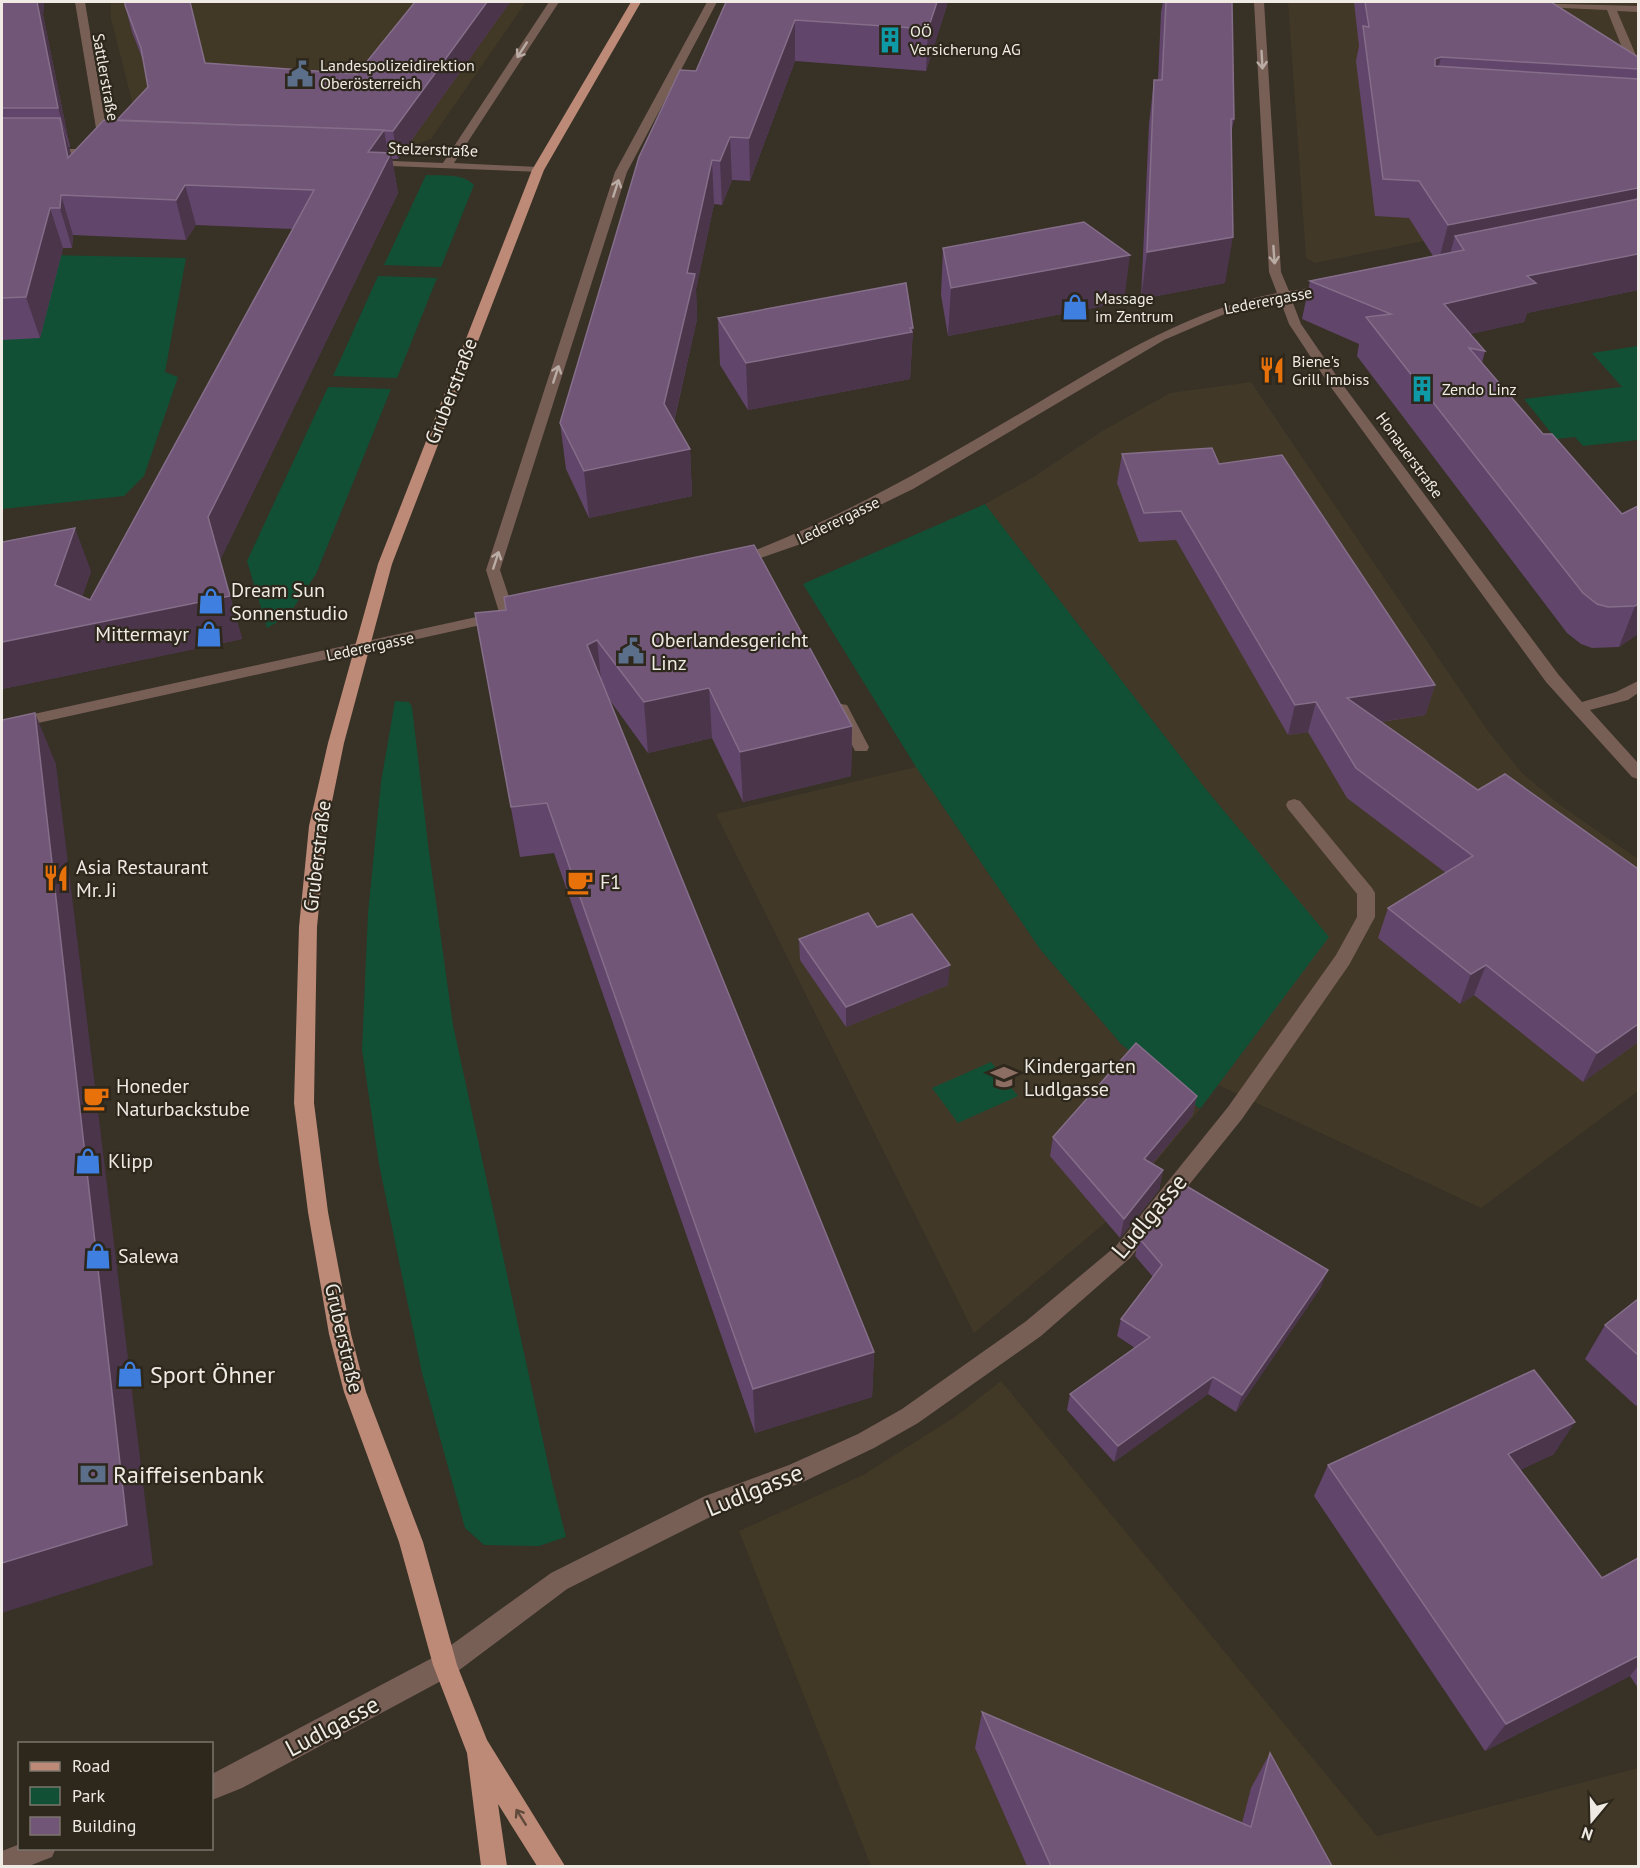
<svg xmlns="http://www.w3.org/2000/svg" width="1640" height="1868" viewBox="0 0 1640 1868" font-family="'PT Sans',sans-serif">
<rect width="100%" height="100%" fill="#373126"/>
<g fill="#413826">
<polygon points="111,2 526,2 431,139 417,144 402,146 139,129 111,19"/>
<polygon points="1001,1381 1377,1836 1407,1866 871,1866 739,1531 863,1475 956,1416"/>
</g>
<g fill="#413827">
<polygon points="1288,2 1638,2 1638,198 1315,263 1306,258"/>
<polygon points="1251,382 1488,731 1522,773 1560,805 1638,859 1638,1091 1481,1208 1218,1085 1328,937 1204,787 985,504 1032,478 1104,430 1170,393"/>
<polygon points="916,767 1040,949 1121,1044 1200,1109 1105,1223 974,1333 716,814"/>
<polygon points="1638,1768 1638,1866 1407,1866 1377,1836"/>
</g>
<g fill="#125035">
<path d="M426,175c15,1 37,-2 48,10l-33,82 -57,-2z"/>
<polygon points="2,254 186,258 165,372 178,377 144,476 124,496 2,509"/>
<polygon points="378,276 437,278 397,378 333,376"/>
<polygon points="1638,346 1638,440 1583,446 1575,437 1556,439 1524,399 1622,387 1592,353"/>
<polygon points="328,387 391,389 316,574 288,616 267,628 247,561"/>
<polygon points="985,504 1204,787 1329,937 1200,1109 1121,1044 1040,949 916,767 803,584"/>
<polygon points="395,701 409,702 412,707 428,844 453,1025 552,1482 566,1537 539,1546 484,1545 465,1528 422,1373 379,1164 362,1050 368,913 381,782"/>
<polygon points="991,1062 1018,1096 958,1123 932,1088"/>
</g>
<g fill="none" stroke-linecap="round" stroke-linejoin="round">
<g fill="#785f56" fill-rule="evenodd">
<polygon points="75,2 85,2 106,128 94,146 90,147 84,144 96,128"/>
<polygon points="549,2 559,2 454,163 538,167 542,168 542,172 365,165 363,163 369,160 443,163"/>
<polygon points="707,2 717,2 627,172 500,570 515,615 512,618 2,731 2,721 499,612 486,570 615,172"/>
<path d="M1254,2h10l17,270 8,19 42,-6 6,4 -6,4 -40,5 10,26 39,57 218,293 24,28 34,-10 22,-11v12l-10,7 -38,10 48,53v16l-6,-2 -86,-95 -216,-296 -41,-62 -9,-24 -53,13 -63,27 -251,149 -115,56 -61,21 -7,-4 2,-3c102,-37 194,-90 287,-145 84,-49 162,-102 258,-121l-8,-21z"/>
<polygon points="1488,2 1638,6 1638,12 1617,11 1638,60 1638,70 1634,69 1625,55 1607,10 1493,5"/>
<polygon points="2,149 99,149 105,152 99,155 2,155"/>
<polygon points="841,704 847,705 869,747 867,751 855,751 853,747 833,709"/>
<polygon points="1294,799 1300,801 1372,888 1375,893 1375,917 1349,965 1242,1119 1130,1258 1041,1336 918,1423 874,1448 803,1482 720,1512 567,1589 454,1674 242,1788 212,1800 212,1774 436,1656 551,1573 705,1496 789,1465 858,1434 902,1409 1025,1322 1116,1246 1228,1107 1336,955 1357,917 1357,894 1288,809 1286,805 1288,801"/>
<polygon points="20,1844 20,1848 56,1848 52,1857 29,1866 2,1866 2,1851"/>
</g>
<polygon fill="#bc8a77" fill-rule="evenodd" points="631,2 641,2 544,170 392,564 344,743 327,826 317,927 314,1103 328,1212 351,1334 366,1392 423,1542 457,1665 487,1740 565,1866 537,1866 498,1804 507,1866 481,1866 467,1753 433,1665 399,1542 344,1392 329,1334 308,1212 294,1103 299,927 309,826 328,743 378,564 532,170"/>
</g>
<g fill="#62456b">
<polygon points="2,2 44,2 43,15 70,147 69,147 71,155 117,120 148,87 144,63 132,32 125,5 205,63 357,74 415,2 510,2 398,159 392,159 398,193 220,560 242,639 2,689 91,571 82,597 90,600 293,229 196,225 186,240 73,235 72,248 63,248 40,338 2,340"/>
<polygon points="726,2 947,2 947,5 926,71 795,61 750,181 732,180 722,205 714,204 696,289 697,319 674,422 690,449 692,496 589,518 566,469 560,423"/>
<polygon points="1163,2 1232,2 1234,119 1231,134 1225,283 1141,299 1149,124 1154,80 1158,80 1161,12"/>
<polygon points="1354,2 1551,2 1638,57 1638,290 1527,313 1524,322 1470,334 1485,351 1482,363 1543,434 1622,514 1638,506 1638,634 1619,647 1592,648 1581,644 1567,633 1357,356 1359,344 1302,319 1310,281 1433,256 1409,218 1375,216 1356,61 1359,46"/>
<polygon points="943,248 1124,302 948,336 941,295"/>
<polygon points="718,318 913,328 910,379 748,410 720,365"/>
<polygon points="1122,454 1219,464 1435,685 1425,715 1381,722 1478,790 1638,869 1638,1042 1583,1082 1474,995 1460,1004 1378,938 1388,908 1446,873 1347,798 1308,732 1288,735 1176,540 1139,542 1117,483"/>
<polygon points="506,610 852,726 851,776 743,802 712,738 648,753 609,699 874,1352 872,1397 755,1433 554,853 520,857 475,613"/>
<polygon points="799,939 948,985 846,1027 800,960"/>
<polygon points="1197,1096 1192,1116 1152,1164 1163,1170 1159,1190 1120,1238 1050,1156 1053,1137"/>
<polygon points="1139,1238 1321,1287 1236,1412 1208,1394 1114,1462 1067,1410 1070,1394 1135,1348 1117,1336 1121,1319 1153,1277 1135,1256"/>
<polygon points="1638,1299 1638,1404 1636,1406 1585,1359 1605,1325"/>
<polygon points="1554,1454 1520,1470 1602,1578 1638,1558 1638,1688 1630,1676 1485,1751 1314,1496 1328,1465"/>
<polygon points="982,1712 1242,1823 1251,1788 1270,1753 1332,1866 1027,1866 975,1748"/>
</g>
<g fill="#4a354a">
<polygon points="37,2 44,2 43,15 70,147 58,108"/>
<polygon points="487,2 510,2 398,159 393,131"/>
<polygon points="937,2 947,2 947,5 926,71 928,29"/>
<polygon points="795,20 795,61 750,181 749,138"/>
<polygon points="1441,57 1432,93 1435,59"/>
<polygon points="60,118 72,157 80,198 68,158"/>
<polygon points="384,130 389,159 391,153 398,193 220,560 242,639 2,689 2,642 55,585 75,528 91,571 71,628 208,517 368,152"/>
<polygon points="730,137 732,180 722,205 720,161"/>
<polygon points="712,160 714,204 696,289 697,319 667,451 664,404 687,273"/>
<polygon points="185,185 196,225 186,240 176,200"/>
<polygon points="1638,188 1638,220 1455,236 1448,261 1438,263 1448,225"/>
<polygon points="61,195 73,235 72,248 60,208"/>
<polygon points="50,208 63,248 40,338 26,297"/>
<polygon points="1233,237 1225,283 1141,299 1147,252"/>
<polygon points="1638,254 1638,290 1527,313 1524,322 1433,343 1444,304 1527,276"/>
<polygon points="1130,255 1124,302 948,336 951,288"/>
<polygon points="913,328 910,379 748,410 746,363"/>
<polygon points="690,449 692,496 589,518 584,471"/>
<polygon points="1638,604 1638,634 1619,647 1635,606"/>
<polygon points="597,640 602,690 587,645"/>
<polygon points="1435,685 1425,715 1339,728 1347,698"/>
<polygon points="709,688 712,738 648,753 644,702"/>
<polygon points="1316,702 1308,732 1288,735 1295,705"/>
<polygon points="35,713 56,764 153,1565 2,1613 2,1563"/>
<polygon points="852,726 851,776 743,802 740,752"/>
<polygon points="950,965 948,985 846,1027 846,1007"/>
<polygon points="1486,965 1474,995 1460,1004 1471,974"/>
<polygon points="1638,1024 1638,1042 1583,1082 1597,1053"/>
<polygon points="1197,1096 1192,1116 1140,1178 1144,1159"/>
<polygon points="1163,1170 1159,1190 1120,1238 1124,1219"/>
<polygon points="1328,1270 1321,1287 1236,1412 1242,1395"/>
<polygon points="874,1352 872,1397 755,1433 753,1389"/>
<polygon points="1213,1377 1208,1394 1114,1462 1118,1446"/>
<polygon points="1575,1422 1554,1454 1489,1485 1508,1454"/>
<polygon points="1638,1656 1638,1666 1630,1676 1485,1751 1506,1724"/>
</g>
<g fill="#715678" stroke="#856e89" stroke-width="1.5">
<polygon points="2,2 37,2 58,108 2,108"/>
<polygon points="125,2 190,2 205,63 357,74 415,2 487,2 393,131 117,120 148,87 141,48 125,5"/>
<polygon points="726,2 937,2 928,29 795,20 749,138 730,137 720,161 712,160 687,273 695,274 664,404 690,449 584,471 560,423 639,157 680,70 696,71"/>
<polygon points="1166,2 1232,2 1234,119 1231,119 1233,237 1147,252 1154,80 1162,80"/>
<polygon points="1365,2 1551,2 1638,57 1638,69 1441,57 1435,59 1435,66 1638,79 1638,188 1448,225 1419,181 1383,179 1363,26 1369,27"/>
<polygon points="2,118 60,118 68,158 104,120 384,130 368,152 391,153 208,517 230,596 2,642 2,542 75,528 55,585 90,600 314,190 185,185 176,200 61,195 60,208 50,208 26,297 2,298"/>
<polygon points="1638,199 1638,254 1527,276 1536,283 1444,304 1485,351 1469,348 1543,434 1552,434 1622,514 1638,506 1638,604 1635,606 1608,607 1597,604 1583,593 1366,317 1391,314 1310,281 1464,250 1455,236"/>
<polygon points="1084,222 1130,255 951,288 943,248"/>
<polygon points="906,283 913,328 910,328 912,332 746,363 718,318"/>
<polygon points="1212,448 1219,464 1282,455 1435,685 1347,698 1478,790 1505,774 1638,869 1638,1024 1597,1053 1486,965 1471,974 1388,908 1473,856 1356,768 1316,702 1295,705 1181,511 1144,513 1122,454"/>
<polygon points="754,545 852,726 740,752 709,688 644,702 597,640 587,645 874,1352 753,1389 547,803 511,807 475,613 506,610 504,597"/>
<polygon points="35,713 127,1525 2,1563 2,720"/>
<polygon points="868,913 877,927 912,914 950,965 846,1007 799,939"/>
<polygon points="1136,1043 1197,1096 1144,1159 1163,1170 1124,1219 1053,1137"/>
<polygon points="1183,1184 1328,1270 1242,1395 1213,1377 1118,1446 1070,1394 1150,1337 1121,1319 1162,1265 1139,1238"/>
<polygon points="1638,1299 1638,1355 1605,1325"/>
<polygon points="1534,1370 1575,1422 1508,1454 1602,1578 1638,1558 1638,1656 1506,1724 1328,1465"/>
<polygon points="982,1712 1251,1827 1270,1753 1332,1866 1051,1866"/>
</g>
<defs><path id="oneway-shaft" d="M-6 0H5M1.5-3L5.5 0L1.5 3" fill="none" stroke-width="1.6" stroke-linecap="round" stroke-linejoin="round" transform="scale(1.5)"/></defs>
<g stroke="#b9aca4">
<use href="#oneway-shaft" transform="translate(522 50) rotate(123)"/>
<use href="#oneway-shaft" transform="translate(1262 60) rotate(87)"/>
<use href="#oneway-shaft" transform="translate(616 188) rotate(-72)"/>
<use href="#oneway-shaft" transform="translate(1274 255) rotate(86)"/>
<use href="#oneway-shaft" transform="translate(556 374) rotate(-72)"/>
<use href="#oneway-shaft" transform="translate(496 560) rotate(-72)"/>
</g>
<use stroke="#5f4a3c" href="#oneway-shaft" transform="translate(521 1817) rotate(-122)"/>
<defs>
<g id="building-bare" transform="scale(2.07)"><path d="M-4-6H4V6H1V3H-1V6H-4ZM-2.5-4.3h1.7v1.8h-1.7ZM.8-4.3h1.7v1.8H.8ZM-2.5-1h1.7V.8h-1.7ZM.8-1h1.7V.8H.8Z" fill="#0f9aa8" stroke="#2d271c" stroke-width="2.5" paint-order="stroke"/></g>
<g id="civic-bare" transform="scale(2.07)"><path d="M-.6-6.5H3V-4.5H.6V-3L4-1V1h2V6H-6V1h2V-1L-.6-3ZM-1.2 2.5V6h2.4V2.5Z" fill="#5c6f8a" stroke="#2d271c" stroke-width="2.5" paint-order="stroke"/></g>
<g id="shop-bare" transform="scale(2.07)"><path d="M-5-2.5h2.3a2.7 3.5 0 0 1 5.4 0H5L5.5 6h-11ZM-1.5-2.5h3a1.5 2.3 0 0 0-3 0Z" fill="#3f7fe0" stroke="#2d271c" stroke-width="2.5" paint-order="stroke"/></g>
<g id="restaurant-bare" transform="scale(2.07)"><path d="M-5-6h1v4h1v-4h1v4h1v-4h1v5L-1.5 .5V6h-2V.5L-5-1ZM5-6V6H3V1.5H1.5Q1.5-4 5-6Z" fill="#e8710a" stroke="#2d271c" stroke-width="2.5" paint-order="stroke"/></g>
<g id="cafe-bare" transform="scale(2.07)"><path d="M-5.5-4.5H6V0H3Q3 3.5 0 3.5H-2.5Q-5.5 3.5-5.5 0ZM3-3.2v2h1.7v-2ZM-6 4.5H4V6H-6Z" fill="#e8710a" stroke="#2d271c" stroke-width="2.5" paint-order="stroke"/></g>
<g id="school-bare" transform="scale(2.07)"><path d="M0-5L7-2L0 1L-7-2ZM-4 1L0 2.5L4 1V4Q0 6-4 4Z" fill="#8d6e63" stroke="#2d271c" stroke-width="2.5" paint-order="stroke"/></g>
<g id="bank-bare" transform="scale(2.07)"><path d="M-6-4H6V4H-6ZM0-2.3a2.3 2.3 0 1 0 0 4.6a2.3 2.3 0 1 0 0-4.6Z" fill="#5c6f8a" stroke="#2d271c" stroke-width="2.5" paint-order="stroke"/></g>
</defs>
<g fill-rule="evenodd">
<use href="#building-bare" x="890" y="40"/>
<use href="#civic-bare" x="300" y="74"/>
<use href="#shop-bare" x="1075" y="307"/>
<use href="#restaurant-bare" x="1272" y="370"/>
<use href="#building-bare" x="1422" y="389"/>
<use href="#shop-bare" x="211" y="601"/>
<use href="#shop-bare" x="209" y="634"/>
<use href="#civic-bare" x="631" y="651"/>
<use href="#restaurant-bare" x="56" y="878"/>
<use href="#cafe-bare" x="580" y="882"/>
<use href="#school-bare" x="1004" y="1077"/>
<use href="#cafe-bare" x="96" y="1098"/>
<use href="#shop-bare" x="88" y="1161"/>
<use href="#shop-bare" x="98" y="1256"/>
<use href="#shop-bare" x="130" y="1374"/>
<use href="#bank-bare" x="93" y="1474"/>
</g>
<g text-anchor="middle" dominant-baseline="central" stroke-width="4.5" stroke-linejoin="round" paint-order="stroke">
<g font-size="16" fill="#efebe4" stroke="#2d271c" text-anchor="start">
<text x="910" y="31">OÖ<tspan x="910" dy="18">Versicherung AG</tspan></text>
<text x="320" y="65">Landespolizeidirektion<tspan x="320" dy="18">Oberösterreich</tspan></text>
<text x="1095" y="298">Massage<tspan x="1095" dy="18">im Zentrum</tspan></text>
<text x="1292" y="361">Biene's<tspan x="1292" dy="18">Grill Imbiss</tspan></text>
<text x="1442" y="389">Zendo Linz</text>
</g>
<g font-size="16" fill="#efebe4" stroke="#2d271c">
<text transform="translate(106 77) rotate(80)">Sattlerstraße</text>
<text transform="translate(433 149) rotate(2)">Stelzerstraße</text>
<text transform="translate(1268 300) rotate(-11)">Lederergasse</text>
<text transform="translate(1410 455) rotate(54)">Honauerstraße</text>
<text transform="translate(838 520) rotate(-26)">Lederergasse</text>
<text transform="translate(370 646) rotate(-12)">Lederergasse</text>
</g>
<g font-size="20" fill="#efebe4" stroke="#2d271c">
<text transform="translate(451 391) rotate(-69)">Gruberstraße</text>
<text transform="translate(317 856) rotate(-83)">Gruberstraße</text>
<text transform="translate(344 1338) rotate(77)">Gruberstraße</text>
</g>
<g font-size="20" fill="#efebe4" stroke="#2d271c" text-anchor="start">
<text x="231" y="590">Dream Sun<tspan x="231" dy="23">Sonnenstudio</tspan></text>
<text x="189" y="634" text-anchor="end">Mittermayr</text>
<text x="651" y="640">Oberlandesgericht<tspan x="651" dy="23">Linz</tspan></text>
<text x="76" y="867">Asia Restaurant<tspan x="76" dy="23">Mr. Ji</tspan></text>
<text x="600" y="882">F1</text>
<text x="1024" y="1066">Kindergarten<tspan x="1024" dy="23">Ludlgasse</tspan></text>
<text x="116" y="1086">Honeder<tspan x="116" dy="23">Naturbackstube</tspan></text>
<text x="108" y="1161">Klipp</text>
<text x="118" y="1256">Salewa</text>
</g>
<g font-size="24" fill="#efebe4" stroke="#2d271c">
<text transform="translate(1149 1216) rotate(-50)">Ludlgasse</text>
<text transform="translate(754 1490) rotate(-22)">Ludlgasse</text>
<text transform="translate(332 1726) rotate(-28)">Ludlgasse</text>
</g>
<g font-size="24" fill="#efebe4" stroke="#2d271c" text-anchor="start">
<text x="150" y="1374">Sport Öhner</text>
<text x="113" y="1474">Raiffeisenbank</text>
</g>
</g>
<rect width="1640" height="1868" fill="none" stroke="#efebe4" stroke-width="6"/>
<rect x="18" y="1742" width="195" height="108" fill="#2d271c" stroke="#7b756c" stroke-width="1.5"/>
<rect x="30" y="1762" width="30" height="9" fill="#bc8a77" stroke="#7b756c" stroke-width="1.5"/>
<text x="72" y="1772" font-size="18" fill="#efebe4">Road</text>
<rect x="30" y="1787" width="30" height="18" fill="#125035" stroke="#7b756c" stroke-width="1.5"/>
<text x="72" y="1802" font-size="18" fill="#efebe4">Park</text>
<rect x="30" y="1817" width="30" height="18" fill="#715678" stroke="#7b756c" stroke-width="1.5"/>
<text x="72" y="1832" font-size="18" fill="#efebe4">Building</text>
<g transform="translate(1592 1820) rotate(199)" stroke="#2d271c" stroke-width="4.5" paint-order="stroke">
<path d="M0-4.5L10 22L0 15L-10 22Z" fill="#efebe4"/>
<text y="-9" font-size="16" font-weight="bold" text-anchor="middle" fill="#efebe4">N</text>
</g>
</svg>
